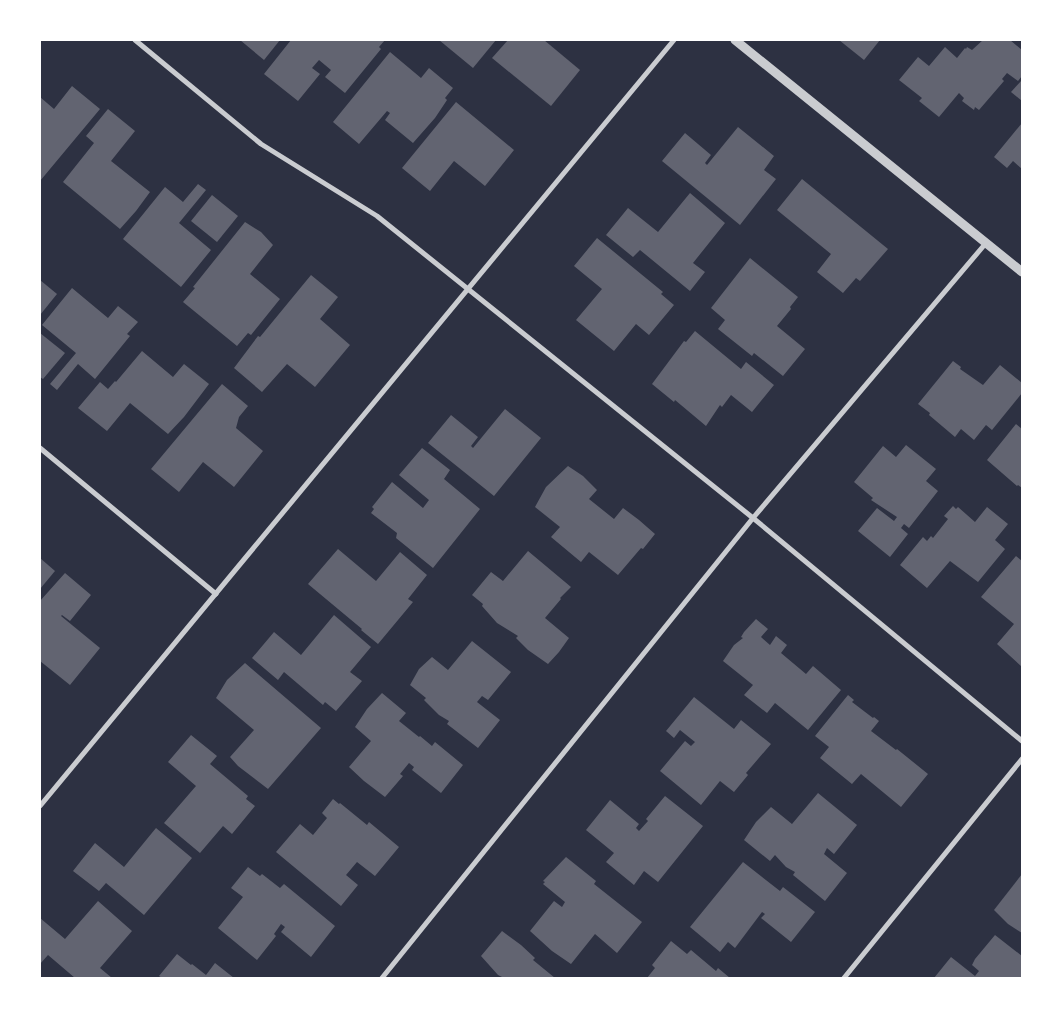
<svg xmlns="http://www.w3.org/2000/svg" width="1062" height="1018" viewBox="0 0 1062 1018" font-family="'Exo 2',sans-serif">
<rect width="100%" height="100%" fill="#2d3142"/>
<g fill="#626471">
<polygon points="240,40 280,40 264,60"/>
<polygon points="291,40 385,40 379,47 381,49 345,93 325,77 331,70 319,60 312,68 320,74 298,101 264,74"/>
<polygon points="439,40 496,40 473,68"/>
<polygon points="508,40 544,40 580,70 551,106 492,58"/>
<polygon points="839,40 880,40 864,60"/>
<polygon points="983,40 1010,40 1022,50 1022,76 1018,81 1007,73 1002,79 1004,81 979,110 975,107 974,110 962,101 964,98 959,93 939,117 919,101 922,98 899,80 918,57 929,66 945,47 957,58 965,48 966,49 967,47 972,50"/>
<polygon points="390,52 421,78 429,68 453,88 445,98 447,100 435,118 413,143 385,120 390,113 387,111 359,144 333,122"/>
<polygon points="1022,80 1022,101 1011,92"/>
<polygon points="72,86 100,109 40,181 40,97 54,109"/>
<polygon points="456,102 514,150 485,186 454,161 430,191 402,168"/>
<polygon points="108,109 135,131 111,161 150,192 136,211 120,229 63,182 94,143 86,136"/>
<polygon points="1022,123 1022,169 1013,161 1007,168 994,157"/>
<polygon points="738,127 774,156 764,170 776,179 740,225 662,161 685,133 711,155 705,163 707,165"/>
<polygon points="802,179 888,249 860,281 856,278 843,293 817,272 831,254 777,210"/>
<polygon points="198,184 206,190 179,223 211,250 181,287 123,239 165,187 183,202"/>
<polygon points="690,193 725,223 693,263 705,272 690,291 640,250 633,257 606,235 628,208 658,232"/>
<polygon points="212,195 238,216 217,242 191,221"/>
<polygon points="245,222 261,232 273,245 250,274 280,299 251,335 248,333 237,346 183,302 195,288 193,287"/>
<polygon points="597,238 663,292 661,294 674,305 649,335 636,324 614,351 576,320 602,289 574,266"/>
<polygon points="750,258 798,297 790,307 791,309 777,326 805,349 783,376 754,353 752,356 718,329 725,320 711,308"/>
<polygon points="311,275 338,297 320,319 350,345 315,387 287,364 262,392 234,368 258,336 260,337"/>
<polygon points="40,280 57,294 40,315"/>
<polygon points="72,288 108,318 118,306 138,322 127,334 130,336 95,379 78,364 57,390 50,384 76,353 42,325"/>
<polygon points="695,331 741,369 746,362 774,385 752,412 731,395 722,407 720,405 706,426 675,400 674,402 652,384 684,341 686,342"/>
<polygon points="40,333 65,353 43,379 40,377"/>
<polygon points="142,351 173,377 184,364 209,384 184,417 168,434 130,403 107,431 78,408 100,382 108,389 115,381 116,382"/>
<polygon points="953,361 961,367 960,369 983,385 1000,365 1022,383 1022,393 992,430 986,425 974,440 961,429 955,437 929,415 930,413 918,404"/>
<polygon points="222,384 248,406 239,417 236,428 263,451 234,487 203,462 179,492 151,469"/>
<polygon points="505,409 541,438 494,496 428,443 451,415 478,437 471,446 473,448"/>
<polygon points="1016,424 1022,429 1022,488 1018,485 1017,486 987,460"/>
<polygon points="906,445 936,469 926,481 938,491 909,528 904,524 901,528 908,534 890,557 858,531 877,508 894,521 897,517 871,500 873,498 854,482 883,446 896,457"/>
<polygon points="422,448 450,470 444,479 480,509 433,568 396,538 397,533 371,513 374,509 372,507 392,482 423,508 429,500 399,475"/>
<polygon points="568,466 583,476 597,490 589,499 614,519 623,508 639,520 655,534 643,549 641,548 618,575 589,552 581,562 551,537 560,527 535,507 546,487"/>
<polygon points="953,506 956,509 958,507 975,522 987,507 1008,524 995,540 1005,549 978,582 950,561 927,588 900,565 923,537 927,541 931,536 933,538 948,519 944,516"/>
<polygon points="338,549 376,581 400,552 427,575 408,599 413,602 378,644 361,630 362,629 308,584"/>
<polygon points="528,551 571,587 560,598 561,599 545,618 569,638 559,652 548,664 528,650 516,638 518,636 497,623 482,606 483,604 472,595 491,572 503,581"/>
<polygon points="1016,556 1022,561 1022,667 997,644 1014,624 981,597"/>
<polygon points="40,558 55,571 40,589"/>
<polygon points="65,573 91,595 70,621 62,615 61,616 100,648 70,685 40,661 40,601"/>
<polygon points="334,615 371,647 350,672 362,681 336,711 325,702 323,705 284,672 278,680 252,658 274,632 301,655"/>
<polygon points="756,619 768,629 761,637 770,645 776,636 787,645 781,653 806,674 813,666 841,690 808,730 775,703 767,713 744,695 753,685 723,661 734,645 743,638 741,637 744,632"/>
<polygon points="472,641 511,672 488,700 482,696 477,702 500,720 478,748 447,724 449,721 439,715 424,700 426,698 410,685 419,669 432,657 448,670"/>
<polygon points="245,663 321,728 268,789 238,766 230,757 254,730 216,698 227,680"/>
<polygon points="382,693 406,713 399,721 419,737 420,736 432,746 435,742 463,765 441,793 412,770 414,767 409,763 400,774 403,776 385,797 364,781 349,767 371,741 355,727 367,709"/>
<polygon points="848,695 854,700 852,702 873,718 874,717 879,721 871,731 896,750 897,749 928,774 901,807 861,774 852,784 820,758 829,747 815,736"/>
<polygon points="694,697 734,729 741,720 771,744 746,773 748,775 734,792 720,781 701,805 660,771 685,741 691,746 695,742 680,730 674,738 666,731"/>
<polygon points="191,735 217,756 210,764 248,796 246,799 255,806 232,834 223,826 200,853 164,823 196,786 168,762"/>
<polygon points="818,793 857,825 834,854 827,848 824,854 847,873 825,901 793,875 795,872 786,867 775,855 770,861 744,840 756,822 771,807 792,824"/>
<polygon points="665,796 703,826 658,882 644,871 634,885 606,862 614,853 586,830 610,800 639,824 636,828 639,831 648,821 646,819"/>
<polygon points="333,799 339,804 340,803 367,825 369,822 399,847 375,876 357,862 346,875 358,885 341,906 276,852 300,824 313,835 327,818 322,813"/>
<polygon points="156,828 192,858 144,915 106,883 99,891 73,871 95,843 124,867"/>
<polygon points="566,857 596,881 594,884 642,922 617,953 595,934 571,964 552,951 530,931 554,901 562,907 565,902 543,884 545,882 543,881"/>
<polygon points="743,862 780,891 783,887 815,912 791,942 761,918 765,914 762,912 735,948 728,942 720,952 690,927"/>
<polygon points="248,867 260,876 262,874 280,888 284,884 335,926 311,957 281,932 285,927 281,924 274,934 276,936 257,960 218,928 243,897 231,888"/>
<polygon points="1022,874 1022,933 1008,924 994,910"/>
<polygon points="98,901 132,931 100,968 112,978 75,978 48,955 40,964 40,918 65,939"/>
<polygon points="502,931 521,945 535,958 533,960 555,978 504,978 498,975 481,956"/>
<polygon points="995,935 1022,956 1022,978 934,978 951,957 975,976 979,971 972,965 975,959"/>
<polygon points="671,941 687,954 691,950 716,971 718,968 730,978 647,978 655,968 652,965"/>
<polygon points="177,954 191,965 192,964 206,975 215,963 234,978 162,978 159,976"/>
</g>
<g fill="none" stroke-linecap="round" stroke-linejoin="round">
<g stroke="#caccd0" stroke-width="5">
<polyline points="135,40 261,144 377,216 753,518 1022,741"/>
<polyline points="40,448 216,594"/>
<polyline points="40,806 674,40"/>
<polyline points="382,978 753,518 986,243"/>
<polyline points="844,978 1022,759"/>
</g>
<polyline stroke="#caccd0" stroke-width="9" points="735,40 1022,272"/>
</g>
<rect width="1062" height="1018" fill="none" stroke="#ffffff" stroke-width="82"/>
</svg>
